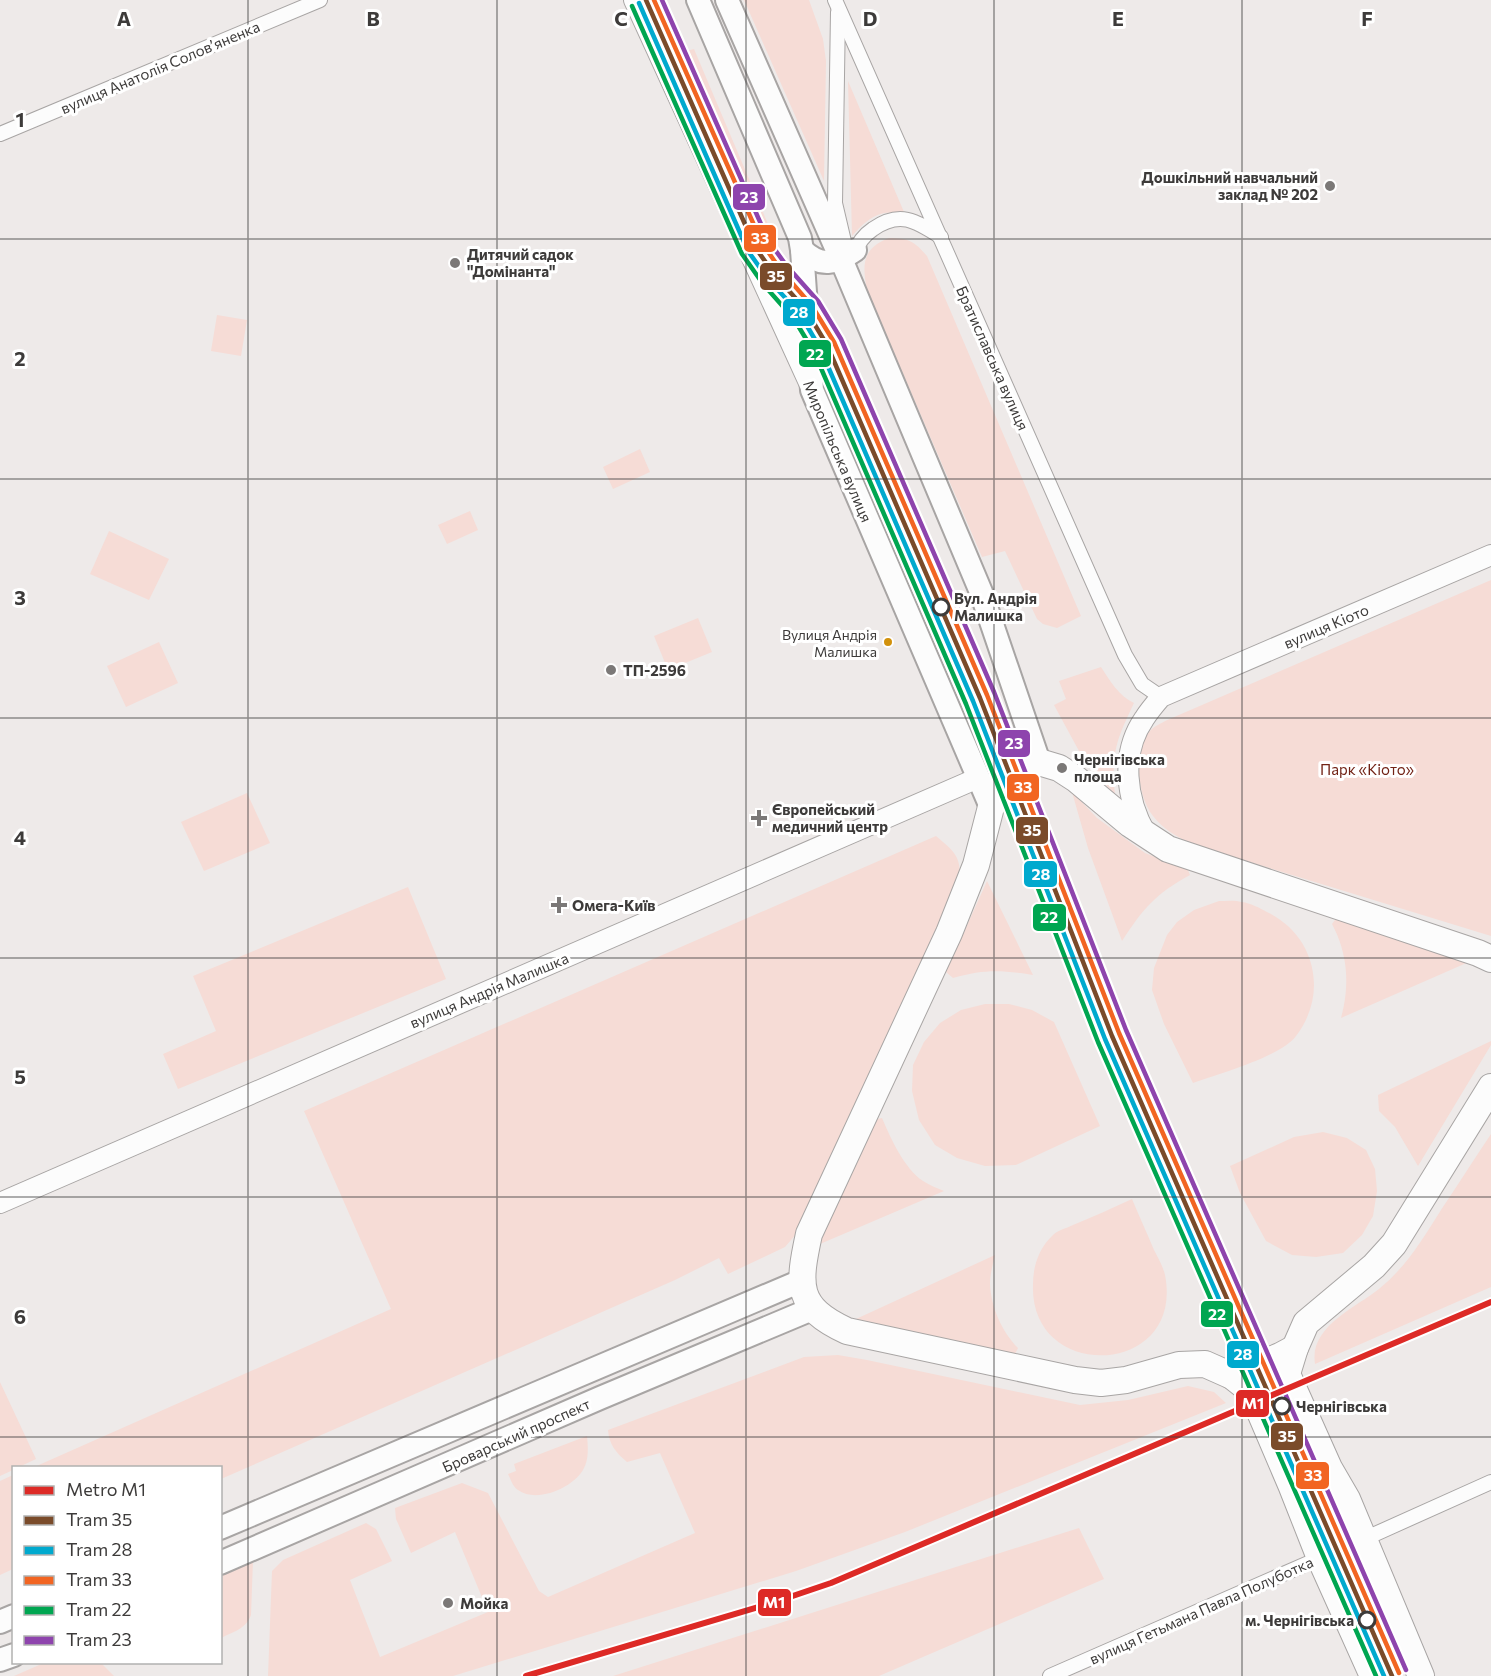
<svg xmlns="http://www.w3.org/2000/svg" width="1491" height="1676" viewBox="0 0 1491 1676" font-family="Commissioner,sans-serif">
<rect width="100%" height="100%" fill="#eeeae9"/>
<g fill="#f6dcd6">
<polygon points="744,0 809,0 823,39 826,61 824,181"/>
<polygon points="694,49 768,224 775,260 682,52"/>
<path d="M848,81l56,131c-7,2 -13,0 -20,1 -14,3 -23,13 -32,23z"/>
<path d="M889,238c20,0 25,3 38,18l154,360 -24,12 -14,-4 -6,-5 -32,-68 -23,6 -115,-267c-5,-25 -5,-42 22,-52z"/>
<polygon points="217,315 247,320 241,356 211,351"/>
<polygon points="640,449 650,472 613,489 603,467"/>
<polygon points="470,511 478,530 447,544 438,525"/>
<polygon points="109,531 169,559 149,600 90,574"/>
<path d="M1491,580v356l-300,-92c-15,-8 -28,-15 -38,-28 -15,-18 -21,-66 -4,-84 4,-5 11,-8 16,-11z"/>
<polygon points="698,618 712,652 668,670 654,636"/>
<polygon points="159,642 178,683 126,707 107,666"/>
<path d="M1101,667c9,14 18,29 33,36 -18,38 -23,50 -19,92l-30,-33 -31,-57 12,-6 -7,-18z"/>
<path d="M1072,792l25,26 48,35 43,17 2,5c-35,19 -47,34 -68,66l-34,-93z"/>
<polygon points="247,793 270,843 204,871 181,822"/>
<path d="M936,836c20,17 26,21 23,48l-162,349 -12,14 -57,27 -9,-16 -44,22 -454,199 -1,-11h-188l359,-159 -87,-198z"/>
<path d="M987,881l46,94c-32,-5 -48,-6 -80,3l-7,-6z"/>
<polygon points="408,887 446,979 178,1089 163,1054 216,1031 193,976"/>
<path d="M1219,901c7,0 16,-1 23,1 8,1 18,6 25,10 48,23 62,81 29,124 -14,20 -78,38 -103,47l-29,-59 -12,-34 2,-22 13,-33 10,-13 17,-12z"/>
<path d="M1338,916l133,45 -130,57c9,-32 7,-64 -9,-94z"/>
<polygon points="985,1004 1009,1004 1032,1010 1054,1022 1100,1126 1016,1165 985,1166 957,1158 935,1145 919,1120 912,1091 913,1065 924,1042 940,1023 961,1010"/>
<polygon points="1491,1041 1491,1045 1418,1166 1395,1127 1379,1111 1378,1095"/>
<path d="M882,1118c9,21 22,50 41,63 6,4 14,7 21,10l-124,53 -3,-7 55,-117z"/>
<polygon points="1323,1132 1347,1138 1366,1150 1375,1169 1377,1191 1373,1216 1362,1235 1343,1253 1316,1257 1292,1255 1266,1241 1240,1193 1230,1166 1294,1137"/>
<path d="M1491,1134v153l-176,77c-6,-37 40,-56 64,-75 28,-23 43,-49 62,-79 17,-25 33,-51 50,-76z"/>
<path d="M1132,1199c7,17 15,34 22,51 4,8 9,16 11,25 20,102 -136,109 -132,9 0,-18 6,-36 20,-49 5,-5 14,-7 20,-10 20,-8 39,-17 59,-26z"/>
<path d="M995,1255c-2,9 -5,19 -5,29 1,23 12,48 28,64l-4,8 -158,-37z"/>
<path d="M838,1355l29,5 213,45 48,-5 60,-14 26,6 12,11 -321,129 -109,39 -343,105h-185l4,-105 11,-11 83,-37 10,6 16,32 -42,19 30,77 108,-45 -33,-80 -44,21 -15,-34 -1,-11 67,-25 26,10 51,98 9,6 147,-64 -35,-80 -33,9c-11,-9 -18,-18 -19,-32l196,-73z"/>
<polygon points="0,1382 36,1459 19,1467 14,1468 13,1470 0,1476"/>
<path d="M587,1436c1,10 2,23 -3,32 -9,19 -47,36 -66,22 -5,-3 -7,-10 -10,-16l8,-3 -2,-7z"/>
<polygon points="13,1475 13,1569 0,1575 0,1481"/>
<polygon points="1079,1528 1104,1579 879,1676 613,1676"/>
<path d="M253,1560l-2,55c-5,14 -18,17 -30,23l-1,-63z"/>
<polygon points="46,1662 101,1663 114,1676 14,1676"/>
</g>
<g fill="none" stroke-linecap="round" stroke-linejoin="round">
<g stroke="#a8a5a4" stroke-width="16">
<g id="street">
<polyline points="835,0 1125,655 1142,684 1161,697"/>
<polyline points="838,12 835,203 846,250"/>
<polyline points="0,134 320,0"/>
<path d="M854,255c3,-10 10,-20 19,-26 27,-19 43,-8 68,8"/>
<polyline points="1364,1539 1491,1482"/>
<polyline points="1050,1676 1320,1558"/>
</g>
</g>
<g stroke="#a8a5a4" stroke-width="22">
<g id="secondary">
<polyline points="634,0 810,385"/>
<path d="M1146,834c-20,-35 -26,-80 -2,-115 5,-8 11,-15 17,-22l330,-142"/>
<polyline points="0,1203 978,778"/>
</g>
</g>
<g stroke="#a8a5a4" stroke-width="26">
<g id="primary">
<polyline points="698,0 800,238 802,250 812,390 991,807"/>
<polyline points="727,0 841,259 981,592 1039,762"/>
<path d="M802,250c19,18 33,14 53,0"/>
<polyline points="220,1528 801,1281"/>
<polyline points="220,1563 600,1398 812,1309"/>
<polyline points="0,1622 14,1616"/>
<polyline points="0,1660 14,1655"/>
</g>
</g>
<g stroke="#a8a5a4" stroke-width="28">
<g id="highway">
<polyline points="1232,1376 1280,1356 1295,1348"/>
<path d="M1373,1676l-53,-118 -28,-71 -41,-96 -19,-15 -27,-12 -26,1 -53,15 -25,3 -26,-3 -228,-49c-52,-24 -49,-46 -38,-97l140,-301 27,-68 15,-58 10,-27 10,-8 28,-10 20,6 17,11 54,45 38,25 310,104 13,6"/>
<polyline points="1421,1676 1347,1499 1329,1468 1287,1374 1295,1348 1306,1323 1374,1266 1394,1244 1491,1087"/>
</g>
</g>
<use href="#street" stroke="#fcfcfc" stroke-width="14"/>
<use href="#secondary" stroke="#fcfcfc" stroke-width="20"/>
<use href="#primary" stroke="#fcfcfc" stroke-width="22"/>
<use href="#highway" stroke="#fcfcfc" stroke-width="26"/>
<g stroke="#fff" stroke-width="9">
<polyline id="tram-1" points="646,0 755,247 774,274 806,310 827,345 980,698 1112,1036 1392,1676"/>
</g>
<g stroke="#fff" stroke-width="9">
<polyline id="tram-2" points="639,3 748,251 768,279 800,314 820,348 973,701 1105,1039 1384,1676"/>
</g>
<g stroke="#fff" stroke-width="9">
<polyline id="tram-3" points="654,0 762,243 780,269 812,306 834,342 987,695 1119,1033 1399,1673"/>
</g>
<g stroke="#fff" stroke-width="9">
<polyline id="tram-4" points="632,6 742,254 763,284 794,319 814,352 966,704 1098,1042 1376,1676"/>
</g>
<g stroke="#fff" stroke-width="9">
<polyline id="tram-5" points="662,0 768,240 786,265 818,301 841,339 994,692 1126,1030 1406,1670"/>
</g>
<use href="#tram-1" stroke="#7a4b2a" stroke-width="4.5"/>
<use href="#tram-2" stroke="#00a9ce" stroke-width="4.5"/>
<use href="#tram-3" stroke="#f26522" stroke-width="4.5"/>
<use href="#tram-4" stroke="#00a651" stroke-width="4.5"/>
<use href="#tram-5" stroke="#8e44ad" stroke-width="4.5"/>
<g stroke="#fff" stroke-width="10">
<polyline id="metro-1" points="526,1676 769,1604 831,1583 1491,1302"/>
</g>
<use href="#metro-1" stroke="#dd2a26" stroke-width="6"/>
</g>
<path fill="none" stroke="#3d3b3a" stroke-width="1.5" stroke-opacity="0.55" d="M248,0v1676M497,0v1676M746,0v1676M994,0v1676M1242,0v1676M0,239h1491M0,479h1491M0,718h1491M0,958h1491M0,1197h1491M0,1437h1491"/>
<g fill="#7b7877" stroke="#fff" stroke-width="2">
<circle cx="1330" cy="186" r="6"/>
<circle cx="455" cy="263" r="6"/>
<circle cx="611" cy="670" r="6"/>
<circle cx="1062" cy="768" r="6"/>
<path d="M756 809h6v6h6v6h-6v6h-6v-6h-6v-6h6z"/>
<path d="M556 896h6v6h6v6h-6v6h-6v-6h-6v-6h6z"/>
<circle cx="448" cy="1603" r="6"/>
</g>
<g fill="#fff" stroke="#3d3b3a" stroke-width="3">
<circle cx="941" cy="607" r="8"/>
<circle cx="1282" cy="1406" r="8"/>
<circle cx="1367" cy="1620" r="8"/>
</g>
<circle fill="#d2910c" stroke="#fff" stroke-width="2" cx="888" cy="642" r="5"/>
<g text-anchor="middle" dominant-baseline="central" stroke-width="6" stroke-linejoin="round" paint-order="stroke">
<g font-size="14" fill="#3d3b3a" stroke="#fff" text-anchor="end">
<text x="877" y="634">Вулиця Андрія<tspan x="877" dy="17">Малишка</tspan></text>
</g>
<g font-size="15" fill="#3d3b3a" stroke="#fff">
<text transform="translate(160 67) rotate(-23)">вулиця Анатолія Соловʼяненка</text>
<text transform="translate(993 358) rotate(66)">Братиславська вулиця</text>
<text transform="translate(838 451) rotate(67)">Миропільська вулиця</text>
<text transform="translate(1326 626) rotate(-23)">вулиця Кіото</text>
<text transform="translate(489 990) rotate(-23)">вулиця Андрія Малишка</text>
<text transform="translate(516 1435) rotate(-24)">Броварський проспект</text>
<text transform="translate(1201 1610) rotate(-24)">вулиця Гетьмана Павла Полуботка</text>
</g>
<g font-size="15" font-weight="bold" fill="#3d3b3a" stroke="#fff" text-anchor="start">
<text x="1318" y="177" text-anchor="end">Дошкільний навчальний<tspan x="1318" dy="17">заклад № 202</tspan></text>
<text x="467" y="254">Дитячий садок<tspan x="467" dy="17">"Домінанта"</tspan></text>
<text x="623" y="670">ТП-2596</text>
<text x="1074" y="759">Чернігівська<tspan x="1074" dy="17">площа</tspan></text>
<text x="772" y="809">Європейський<tspan x="772" dy="17">медичний центр</tspan></text>
<text x="572" y="905">Омега-Київ</text>
<text x="460" y="1603">Мойка</text>
</g>
<g font-size="15" font-weight="bold" fill="#3d3b3a" stroke="#fff" text-anchor="start">
<text x="954" y="598">Вул. Андрія<tspan x="954" dy="17">Малишка</tspan></text>
<text x="1296" y="1406">Чернігівська</text>
<text x="1354" y="1620" text-anchor="end">м. Чернігівська</text>
</g>
<g font-size="15" fill="#722316" stroke="#fff">
<text x="1367" y="769">Парк «Кіото»</text>
</g>
</g>
<g font-size="20" text-anchor="middle" font-weight="bold" fill="#3d3b3a" stroke="#fff" stroke-width="6" stroke-linejoin="round" paint-order="stroke">
<text x="124" y="26">A</text>
<text x="373" y="26">B</text>
<text x="621" y="26">C</text>
<text x="870" y="26">D</text>
<text x="1118" y="26">E</text>
<text x="1367" y="26">F</text>
<text x="20" y="127">1</text>
<text x="20" y="366">2</text>
<text x="20" y="605">3</text>
<text x="20" y="845">4</text>
<text x="20" y="1084">5</text>
<text x="20" y="1324">6</text>
</g>
<g stroke="#fff" stroke-width="2">
<rect x="732" y="183" width="34" height="28" rx="6" fill="#8e44ad"/>
<rect x="743" y="224" width="34" height="29" rx="6" fill="#f26522"/>
<rect x="759" y="262" width="34" height="29" rx="6" fill="#7a4b2a"/>
<rect x="782" y="298" width="34" height="29" rx="6" fill="#00a9ce"/>
<rect x="798" y="339" width="34" height="29" rx="6" fill="#00a651"/>
<rect x="997" y="729" width="34" height="29" rx="6" fill="#8e44ad"/>
<rect x="1006" y="773" width="34" height="29" rx="6" fill="#f26522"/>
<rect x="1015" y="816" width="34" height="29" rx="6" fill="#7a4b2a"/>
<rect x="1023" y="860" width="35" height="28" rx="6" fill="#00a9ce"/>
<rect x="1032" y="903" width="35" height="29" rx="6" fill="#00a651"/>
<rect x="1200" y="1300" width="34" height="28" rx="6" fill="#00a651"/>
<rect x="1226" y="1340" width="34" height="29" rx="6" fill="#00a9ce"/>
<rect x="1235" y="1389" width="35" height="29" rx="6" fill="#dd2a26"/>
<rect x="1270" y="1422" width="34" height="29" rx="6" fill="#7a4b2a"/>
<rect x="1295" y="1461" width="35" height="29" rx="6" fill="#f26522"/>
<rect x="757" y="1588" width="35" height="29" rx="6" fill="#dd2a26"/>
</g>
<g font-size="16" text-anchor="middle" font-weight="bold" fill="#fff">
<text x="749" y="203">23</text>
<text x="760" y="244">33</text>
<text x="776" y="282">35</text>
<text x="799" y="318">28</text>
<text x="815" y="360">22</text>
<text x="1014" y="749">23</text>
<text x="1023" y="793">33</text>
<text x="1032" y="836">35</text>
<text x="1041" y="880">28</text>
<text x="1049" y="923">22</text>
<text x="1217" y="1320">22</text>
<text x="1243" y="1360">28</text>
<text x="1253" y="1409">M1</text>
<text x="1287" y="1442">35</text>
<text x="1313" y="1481">33</text>
<text x="774" y="1608">M1</text>
</g>
<rect x="12" y="1466" width="210" height="198" fill="#ffffff" stroke="#b1b1b0" stroke-width="1.5"/>
<rect x="24" y="1486" width="30" height="9" fill="#dd2a26" stroke="#b1b1b0" stroke-width="1.5"/>
<text x="66" y="1496" font-size="18" fill="#3d3b3a">Metro M1</text>
<rect x="24" y="1516" width="30" height="9" fill="#7a4b2a" stroke="#b1b1b0" stroke-width="1.5"/>
<text x="66" y="1526" font-size="18" fill="#3d3b3a">Tram 35</text>
<rect x="24" y="1546" width="30" height="9" fill="#00a9ce" stroke="#b1b1b0" stroke-width="1.5"/>
<text x="66" y="1556" font-size="18" fill="#3d3b3a">Tram 28</text>
<rect x="24" y="1576" width="30" height="9" fill="#f26522" stroke="#b1b1b0" stroke-width="1.5"/>
<text x="66" y="1586" font-size="18" fill="#3d3b3a">Tram 33</text>
<rect x="24" y="1606" width="30" height="9" fill="#00a651" stroke="#b1b1b0" stroke-width="1.5"/>
<text x="66" y="1616" font-size="18" fill="#3d3b3a">Tram 22</text>
<rect x="24" y="1636" width="30" height="9" fill="#8e44ad" stroke="#b1b1b0" stroke-width="1.5"/>
<text x="66" y="1646" font-size="18" fill="#3d3b3a">Tram 23</text>
</svg>
